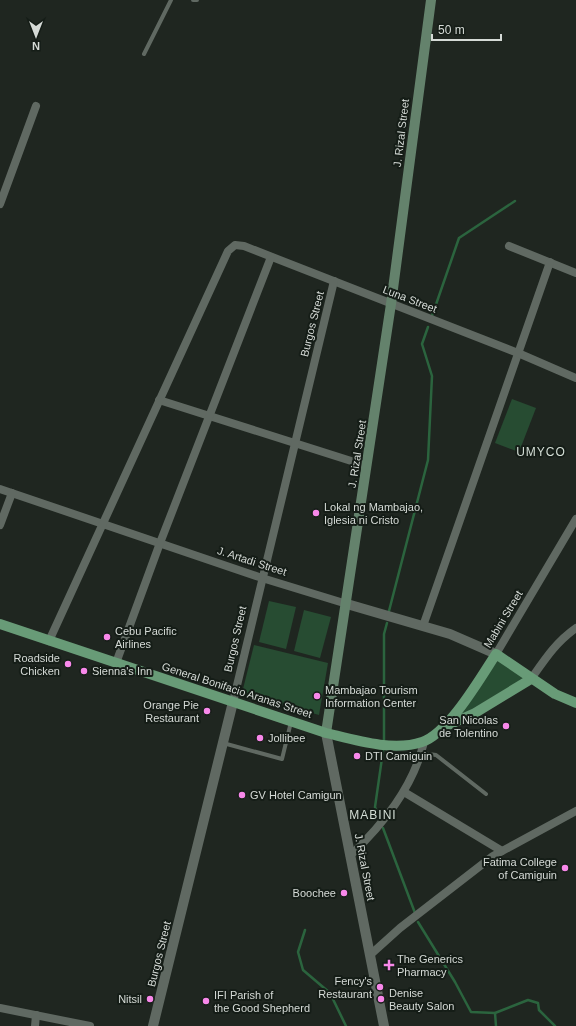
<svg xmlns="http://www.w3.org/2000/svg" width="576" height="1026" viewBox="0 0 576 1026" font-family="Arial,sans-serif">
<rect width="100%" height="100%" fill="#1f2620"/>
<g fill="#274c32">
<polygon points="512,399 536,408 519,452 495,443"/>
<polygon points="269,601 296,607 286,649 259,642"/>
<polygon points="304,610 331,617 320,658 294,651"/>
<polygon points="254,645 328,663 319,715 242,693"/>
<polygon points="498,660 524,678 454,720"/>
</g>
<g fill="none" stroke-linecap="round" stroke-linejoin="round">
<g stroke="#2b643e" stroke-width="2.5">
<polyline points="432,316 459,238 515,201"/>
<polyline points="389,611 428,460 432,376 422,344 428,327"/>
<polyline points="384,740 384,634 387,623"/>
<polyline points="380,820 375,807 383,751"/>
<polyline points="383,828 415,913"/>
<polyline points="418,922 455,982 471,1012 495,1013 528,1000 538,1003 539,1010 555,1026"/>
<polyline points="305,930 298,952 303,970 330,993 346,1026"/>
<polyline points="495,1013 496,1026"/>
</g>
<g stroke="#606962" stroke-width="4">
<polyline points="193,0 197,0"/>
<polyline points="144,54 171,0"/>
<polyline points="223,743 282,759 291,722"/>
<polyline points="421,753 436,755 486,794"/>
</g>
<g stroke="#606962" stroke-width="8">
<polyline points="0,204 36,106"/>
<polyline points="509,246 576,273"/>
<polyline points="159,400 367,466"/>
<polyline points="0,489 262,578 347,604"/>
<polyline points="0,525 12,493"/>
<polyline points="423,626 550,262"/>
<polyline points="49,641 228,251 235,245 244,246 518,353 576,378"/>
<polyline points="496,654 576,519"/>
<polyline points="116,663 160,543 271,257"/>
<path d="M531,679c14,-20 25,-37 45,-51"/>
<polyline points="233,702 334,281"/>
<polyline points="404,792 502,851"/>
<path d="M350,856c33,-32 63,-68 74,-114"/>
<polyline points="370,955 400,928 493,856 576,811"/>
<polyline points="0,1008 90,1026"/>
<polyline points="35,1026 36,1015"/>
</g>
<g stroke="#606962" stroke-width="10">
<polyline points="347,604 450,634 496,654"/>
<polyline points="326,733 384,1026"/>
<polyline points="153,1026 233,702"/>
</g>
<polyline stroke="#64826c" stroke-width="10" points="326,733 391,304 431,0"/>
<g stroke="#689b77" stroke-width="10">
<path d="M0,624l326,109c29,7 67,19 96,9 26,-8 59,-65 74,-88l59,40 21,9"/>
<polyline points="444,727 475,713 531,679"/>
</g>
</g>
<g fill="#f888ea" stroke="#151d17" stroke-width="1.5">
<circle cx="316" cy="513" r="4"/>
<circle cx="107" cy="637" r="4"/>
<circle cx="68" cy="664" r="4"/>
<circle cx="84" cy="671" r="4"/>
<circle cx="317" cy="696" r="4"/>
<circle cx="207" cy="711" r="4"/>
<circle cx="506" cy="726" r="4"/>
<circle cx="260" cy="738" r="4"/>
<circle cx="357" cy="756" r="4"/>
<circle cx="242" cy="795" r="4"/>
<circle cx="565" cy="868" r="4"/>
<circle cx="344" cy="893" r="4"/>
<path d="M387 959h4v4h4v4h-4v4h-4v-4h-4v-4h4z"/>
<circle cx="380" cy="987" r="4"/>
<circle cx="150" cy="999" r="4"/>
<circle cx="381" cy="999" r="4"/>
<circle cx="206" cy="1001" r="4"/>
</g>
<g text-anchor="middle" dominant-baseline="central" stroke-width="4" stroke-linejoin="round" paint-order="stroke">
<g font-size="11" fill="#d5dad6" stroke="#151d17">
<text transform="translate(401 133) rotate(-83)">J. Rizal Street</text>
<text transform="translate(410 299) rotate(21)">Luna Street</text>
<text transform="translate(312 324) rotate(-76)">Burgos Street</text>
<text transform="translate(357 454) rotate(-81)">J. Rizal Street</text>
<text transform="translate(252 561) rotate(18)">J. Artadi Street</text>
<text transform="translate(503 619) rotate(-59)">Mabini Street</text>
<text transform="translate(235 639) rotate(-77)">Burgos Street</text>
<text transform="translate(237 690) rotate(18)">General Bonifacio Aranas Street</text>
<text transform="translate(365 867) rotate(79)">J. Rizal Street</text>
<text transform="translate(159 954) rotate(-76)">Burgos Street</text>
</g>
<g font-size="11" fill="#d5dad6" stroke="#151d17" text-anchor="start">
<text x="324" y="507">Lokal ng Mambajao,<tspan x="324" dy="13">Iglesia ni Cristo</tspan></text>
<text x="115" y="631">Cebu Pacific<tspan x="115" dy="13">Airlines</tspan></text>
<text x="60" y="658" text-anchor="end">Roadside<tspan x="60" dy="13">Chicken</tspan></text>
<text x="92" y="671">Sienna's Inn</text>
<text x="325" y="690">Mambajao Tourism<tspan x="325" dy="13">Information Center</tspan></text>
<text x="199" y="705" text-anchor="end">Orange Pie<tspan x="199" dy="13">Restaurant</tspan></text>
<text x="498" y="720" text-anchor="end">San Nicolas<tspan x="498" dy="13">de Tolentino</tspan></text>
<text x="268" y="738">Jollibee</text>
<text x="365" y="756">DTI Camiguin</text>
<text x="250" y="795">GV Hotel Camigun</text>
<text x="557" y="862" text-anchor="end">Fatima College<tspan x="557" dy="13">of Camiguin</tspan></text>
<text x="336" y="893" text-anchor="end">Boochee</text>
<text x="397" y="959">The Generics<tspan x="397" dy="13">Pharmacy</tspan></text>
<text x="372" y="981" text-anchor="end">Fency's<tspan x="372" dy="13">Restaurant</tspan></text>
<text x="389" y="993">Denise<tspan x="389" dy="13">Beauty Salon</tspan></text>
<text x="214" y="995">IFI Parish of<tspan x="214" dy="13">the Good Shepherd</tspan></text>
<text x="142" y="999" text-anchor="end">Nitsil</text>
</g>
<g font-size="12" letter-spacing="1" fill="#d4ded6" stroke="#151d17">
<text x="541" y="452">UMYCO</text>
<text x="373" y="815">MABINI</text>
</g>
</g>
<g transform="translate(36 36) rotate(180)" stroke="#151d17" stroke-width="3" paint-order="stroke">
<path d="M0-3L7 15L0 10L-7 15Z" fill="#d5dad6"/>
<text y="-6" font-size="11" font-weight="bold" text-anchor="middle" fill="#d5dad6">N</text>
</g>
<path d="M432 34v6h69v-6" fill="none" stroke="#d5dad6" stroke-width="2"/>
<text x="438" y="34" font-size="12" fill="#d5dad6" stroke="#151d17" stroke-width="3" paint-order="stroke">50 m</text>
</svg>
